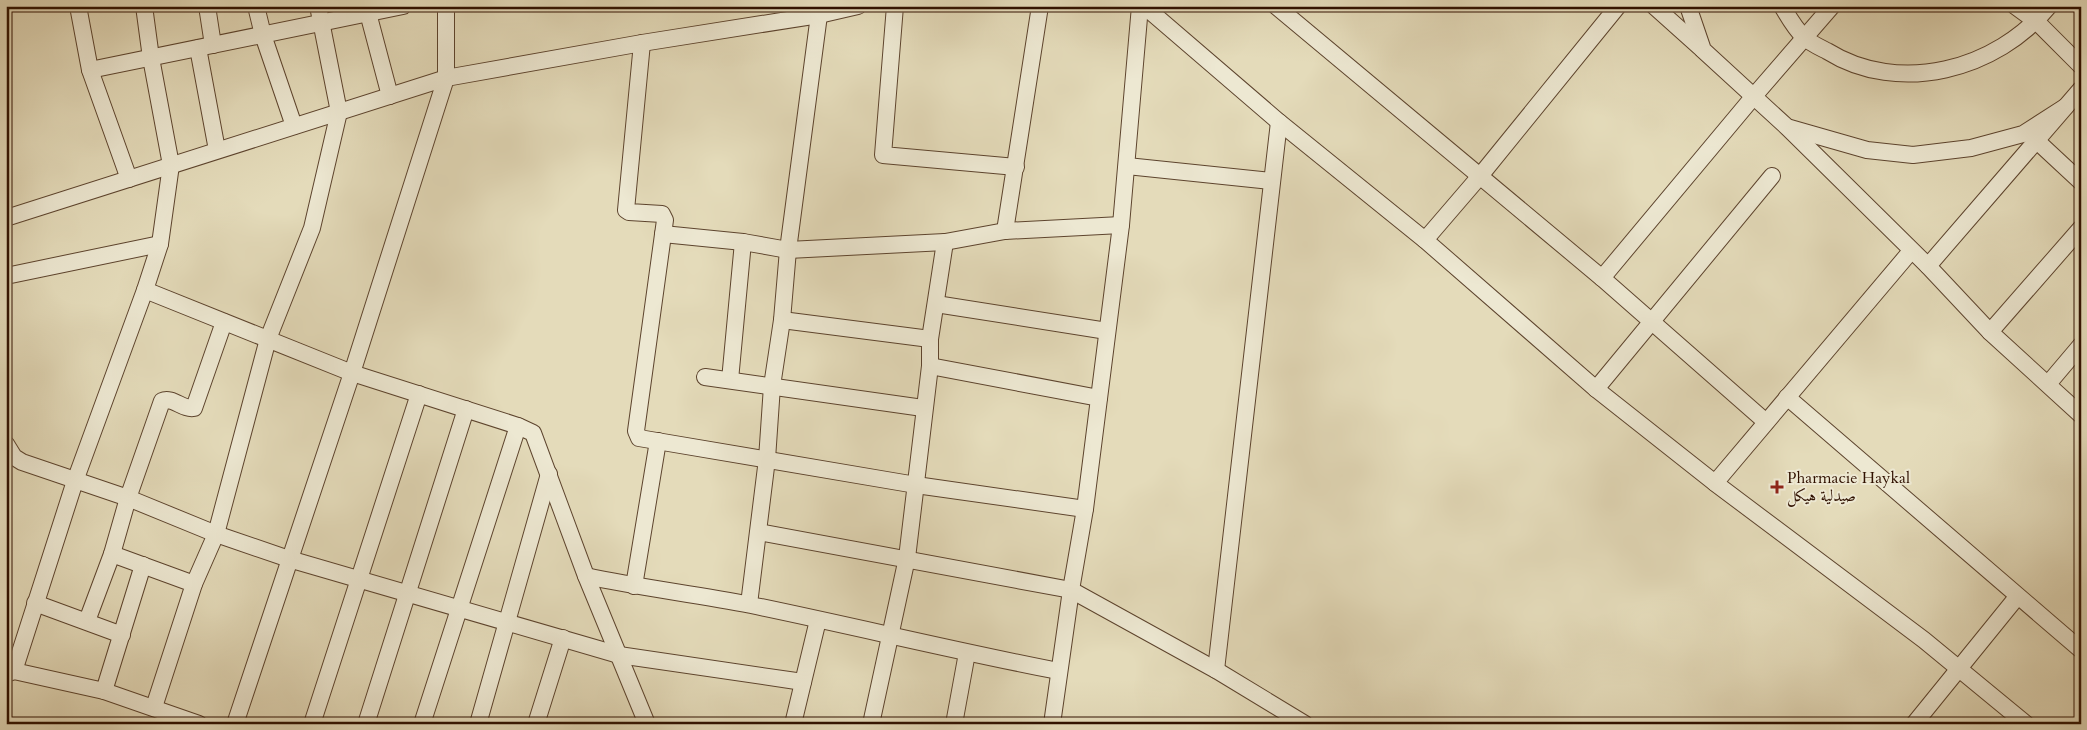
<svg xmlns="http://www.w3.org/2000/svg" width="2087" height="730" viewBox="0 0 2087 730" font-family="Cardo,Amiri,serif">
<rect width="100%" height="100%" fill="#e4dbba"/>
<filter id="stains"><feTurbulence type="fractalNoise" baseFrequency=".004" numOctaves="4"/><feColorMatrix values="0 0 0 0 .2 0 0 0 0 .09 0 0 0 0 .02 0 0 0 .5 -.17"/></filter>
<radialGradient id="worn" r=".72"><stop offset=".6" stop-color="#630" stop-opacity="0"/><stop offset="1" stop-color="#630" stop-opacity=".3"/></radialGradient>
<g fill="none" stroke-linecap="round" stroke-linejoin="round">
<g stroke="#5d442e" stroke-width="18">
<g id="minor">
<polyline points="78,6 90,70 129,179"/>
<polyline points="207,6 213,45"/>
<polyline points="256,6 263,35 294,126"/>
<polyline points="895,6 883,155 1016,167"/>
<polyline points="1144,6 1279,122 1425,240 1596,389 1715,483 1924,640 2026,724"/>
<polyline points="1276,6 1602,278 1766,422"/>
<polyline points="1654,6 1702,49"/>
<polyline points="1688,6 1703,50 1788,128 1928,266 1990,332 2081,415"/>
<path d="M1782,6c6,10 13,23 22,31 6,6 15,10 23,14 72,45 170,19 222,-45"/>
<polyline points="2015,6 2037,22 2081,66"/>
<polyline points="368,13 390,96"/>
<polyline points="642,43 626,210 629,212 662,214 665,220 636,431 639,438 916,485 1085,509"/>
<polyline points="198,48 217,150"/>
<polyline points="90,70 403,6"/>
<polyline points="1790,128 1867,150 1913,155 1971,148 2023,134 2065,107"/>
<polyline points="2037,141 2081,182"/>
<polyline points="1127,166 1271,181"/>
<polyline points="6,218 446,78 642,43 819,15 858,6"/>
<polyline points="1005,231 1040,6"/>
<polyline points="663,234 743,242 788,250 945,242 1005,231 1121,225"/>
<polyline points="1425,240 1480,176 1618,6"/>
<polyline points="1928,266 2081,89"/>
<polyline points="6,276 160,244"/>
<polyline points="1602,278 1754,96 1832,6"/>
<polyline points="145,290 352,373 518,426 533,433 586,576 647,724"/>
<polyline points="936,304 1107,331"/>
<polyline points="782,320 930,339"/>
<polyline points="1990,332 2081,228"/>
<polyline points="930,366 1099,398"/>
<polyline points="705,377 923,408"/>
<polyline points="730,380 743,242"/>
<polyline points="2048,384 2081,345"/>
<polyline points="1596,389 1772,176"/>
<polyline points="1787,397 2081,650"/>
<polyline points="6,444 14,457 22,462 128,498 216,534 289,559 619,655 803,682"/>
<polyline points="1715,483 1911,251"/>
<polyline points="759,532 1071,590 1216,670 1305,724"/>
<path d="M112,554l16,-56 34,-97c10,-5 21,9 32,7l30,-86"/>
<path d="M586,576c55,12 110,18 165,29 102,21 204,46 307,66"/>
<polyline points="634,586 658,441"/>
<polyline points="35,603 122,635"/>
<polyline points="749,604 767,459 772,386 782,320 788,250 819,15"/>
<polyline points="87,621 112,554 194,584"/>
<polyline points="1216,670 1279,122"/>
<polyline points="14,671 75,481 145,290 160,244 171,165 151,58 144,6"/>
<polyline points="6,674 14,671 104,691 199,724"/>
<polyline points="104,691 143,565"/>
<polyline points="154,707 194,584 216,534 268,339 312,228 339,112 318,6"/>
<polyline points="235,724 352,373 446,78 446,6"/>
<polyline points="312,724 419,394"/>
<polyline points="366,724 466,409"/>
<polyline points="422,724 518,426"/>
<polyline points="478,724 549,474"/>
<polyline points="536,724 563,638"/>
<polyline points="793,724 818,620"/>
<polyline points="871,724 907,558 930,366 930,339 945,242"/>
<polyline points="954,724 967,653"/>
<polyline points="1052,724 1071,590 1085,509 1121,225 1140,6"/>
<polyline points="1914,724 2017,597"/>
</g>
</g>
<use href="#minor" stroke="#ede8d2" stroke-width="16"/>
</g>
<path fill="#8f2418" stroke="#ede8d2" stroke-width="2" d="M1774.5 479.5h5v5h5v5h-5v5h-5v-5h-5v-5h5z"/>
<g text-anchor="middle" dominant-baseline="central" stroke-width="4" stroke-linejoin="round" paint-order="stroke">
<g font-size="16" fill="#301100" stroke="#ede8d2" text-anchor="start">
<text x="1787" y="478">Pharmacie Haykal<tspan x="1787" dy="18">صيدلية هيكل</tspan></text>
</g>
</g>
<rect width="2087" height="730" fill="none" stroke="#e4dbba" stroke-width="25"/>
<rect x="8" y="8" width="2072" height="715" fill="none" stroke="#301100" stroke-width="2.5"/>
<rect x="12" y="12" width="2062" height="705" fill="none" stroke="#301100"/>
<rect width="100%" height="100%" filter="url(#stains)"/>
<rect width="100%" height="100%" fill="url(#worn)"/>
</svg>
